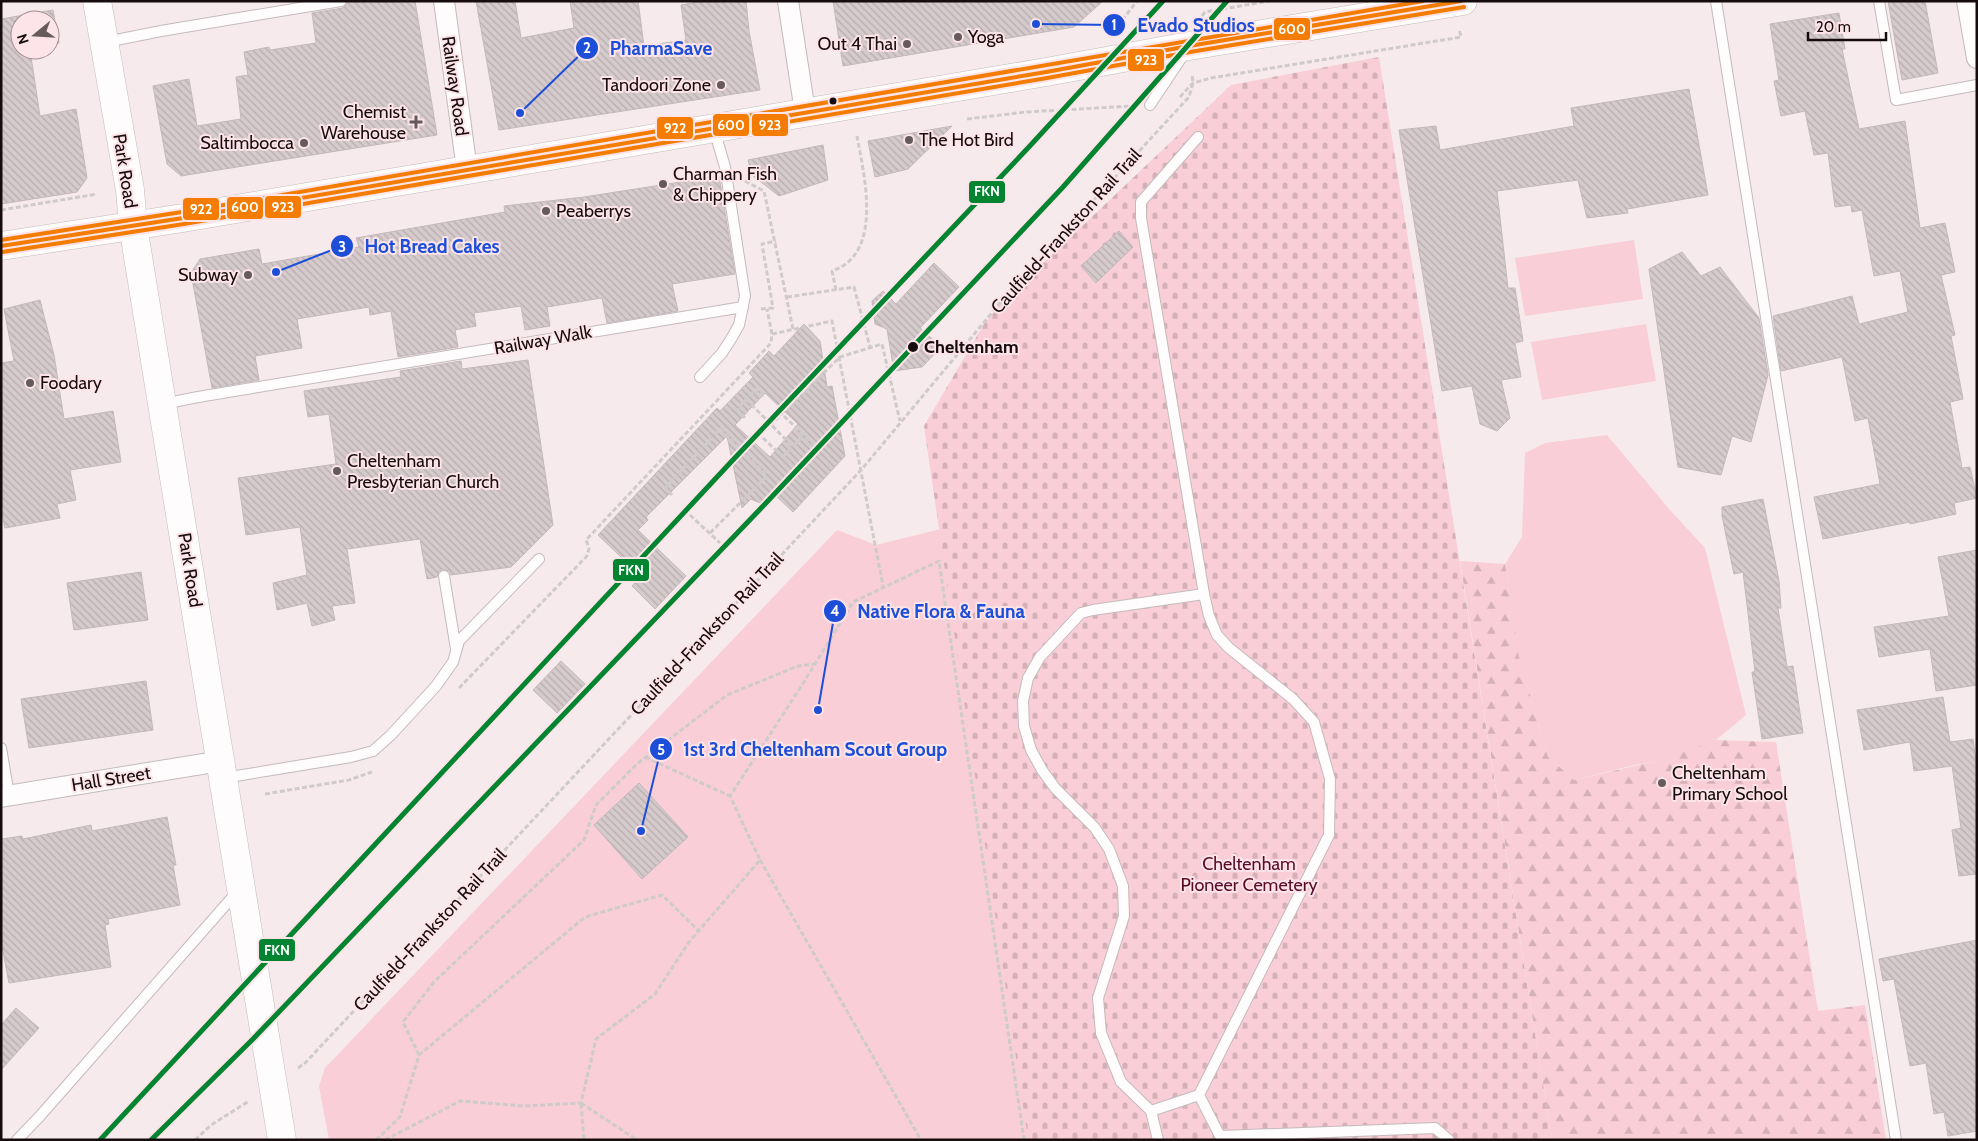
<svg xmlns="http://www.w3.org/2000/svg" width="1978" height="1141" viewBox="0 0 1978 1141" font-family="Cabin,sans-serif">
<defs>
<pattern id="forest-firs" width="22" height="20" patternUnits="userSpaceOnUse" patternTransform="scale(1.25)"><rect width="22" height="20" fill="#f9ced7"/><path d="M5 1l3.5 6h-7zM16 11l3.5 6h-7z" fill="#d5b0b7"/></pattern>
<pattern id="cemetery-stones" width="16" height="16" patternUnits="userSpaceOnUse" patternTransform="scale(1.25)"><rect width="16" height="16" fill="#f9ced7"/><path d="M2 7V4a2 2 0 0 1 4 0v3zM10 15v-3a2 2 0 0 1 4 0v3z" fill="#d5b0b7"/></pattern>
<pattern id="building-back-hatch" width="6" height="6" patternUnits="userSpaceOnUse" patternTransform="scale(1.25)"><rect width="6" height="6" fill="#d5cacc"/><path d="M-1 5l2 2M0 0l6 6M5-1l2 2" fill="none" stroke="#b6acae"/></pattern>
</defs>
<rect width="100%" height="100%" fill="#f7eaec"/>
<g fill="#f9ced7">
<polygon points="1634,240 1643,299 1525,316 1515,258"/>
<polygon points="1646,324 1656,381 1542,400 1531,342"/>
<polygon points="1607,435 1670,510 1705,548 1746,715 1716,740 1687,755 1630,766 1574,780 1548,757 1518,655 1505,564 1522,537 1525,453 1545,443"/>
<polygon points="945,528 1030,1140 329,1140 319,1086 325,1068 837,530 876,545"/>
</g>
<polygon fill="url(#forest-firs)" points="1460,561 1505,564 1519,657 1548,757 1574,780 1664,759 1716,740 1776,742 1818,1011 1865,1005 1886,1140 1552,1140"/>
<polygon fill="url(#cemetery-stones)" points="1379,57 1552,1140 1028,1140 924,426 984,324 1004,300 1231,85"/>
<g fill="url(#building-back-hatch)" stroke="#c3b8ba" fill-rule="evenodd">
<polygon points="348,1 415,1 437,135 181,176 167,164 153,86 189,79 197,126 241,119 236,77 248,75 244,52 269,47 270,50 316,43 312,13 343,8"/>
<polygon points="476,1 515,1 521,38 574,28 570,1 638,1 644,46 686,40 681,5 703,1 746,1 749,31 760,90 499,130"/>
<polygon points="833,1 1103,1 1074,27 843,66"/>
<polygon points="1888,1 1925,1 1938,73 1902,80"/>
<polygon points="53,10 59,43 50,44 50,20 20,20 20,50 30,50 40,116 76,109 87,178 77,192 1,204 1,19"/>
<polygon points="1839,13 1845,49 1842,49 1859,129 1905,121 1920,228 1945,223 1955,272 1941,275 1955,335 1951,336 1963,399 1950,402 1962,468 1970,467 1977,498 1954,503 1956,514 1910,524 1910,522 1823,539 1814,497 1880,484 1868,418 1855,421 1842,357 1781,371 1773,316 1852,296 1859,324 1908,312 1900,271 1874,276 1862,210 1852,212 1851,205 1835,207 1828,153 1814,155 1805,111 1781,116 1774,81 1779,80 1770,24"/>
<polygon points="1689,89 1708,195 1627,209 1628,213 1587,218 1578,180 1497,191 1508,288 1515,288 1523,341 1515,343 1521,377 1501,380 1510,418 1497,431 1480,424 1472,386 1442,391 1399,130 1436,126 1440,150 1574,126 1571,108"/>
<polygon points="952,126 908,169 875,177 868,141"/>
<polygon points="823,145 828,180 779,196 752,175 748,160"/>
<polygon points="719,176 735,274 672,284 678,311 607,323 602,298 547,307 550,326 525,330 521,306 474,313 476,326 455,330 458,347 398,357 391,311 370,315 369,307 297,319 302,348 255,356 259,380 212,388 191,273 200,259 259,249 262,264 359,247 356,238 505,212 504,206 584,197"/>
<polygon points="1119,231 1133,247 1096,283 1081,266"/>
<polygon points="1682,252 1701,276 1720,267 1759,318 1768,375 1751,442 1732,436 1721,475 1678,467 1649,269"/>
<polygon points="934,263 959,287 920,328 941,347 922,367 894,371 887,329 875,324 872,301 883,291 896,304"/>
<polygon points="40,300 54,355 64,419 113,411 121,462 70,470 76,500 57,504 60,518 5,528 1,508 1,363 14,361 4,309"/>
<path d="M804,324l16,17 7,46 5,-1 13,70 -52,56 -22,-21 -11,12 -9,-4 -9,9 -15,-72 -81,81 2,3 -10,10 48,46 -31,33 -23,-23 9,-10 -43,-41 119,-127 3,3 33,-34 -4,-4 20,-22 5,5zM765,393l33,31 -28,33 -35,-32z"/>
<polygon points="528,360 553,525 511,567 451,575 449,571 443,569 439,571 437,577 427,579 420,539 347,549 355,603 332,606 335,620 312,626 307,603 277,610 273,583 307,575 300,527 246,535 238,478 336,464 329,414 308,417 304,391 401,377 400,371 461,361 462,369"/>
<polygon points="1763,499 1779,581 1781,608 1778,608 1787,667 1793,666 1803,733 1762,739 1752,672 1755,672 1743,572 1734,574 1722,516 1722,507"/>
<polygon points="1977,550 1977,685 1936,691 1930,649 1879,657 1874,627 1949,616 1938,557"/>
<polygon points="141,572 148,620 74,630 67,583"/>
<polygon points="561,661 585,684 557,713 533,690"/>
<polygon points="146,681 153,730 29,748 21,699"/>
<polygon points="1943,697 1950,742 1973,739 1977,768 1977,874 1959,876 1952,830 1961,828 1952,766 1914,771 1910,742 1864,750 1857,710"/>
<polygon points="639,783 688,837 642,879 594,825"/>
<polygon points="167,817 176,865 173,865 180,905 108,919 109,924 105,925 111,967 9,983 1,941 1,839 22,836 23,839 91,825 92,831"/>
<polygon points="1977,940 1977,1131 1948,1136 1944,1112 1934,1114 1926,1063 1910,1066 1894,979 1883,981 1879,959"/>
<polygon points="16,1008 39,1028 1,1070 1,1025"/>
</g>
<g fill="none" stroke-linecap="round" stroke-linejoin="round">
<g stroke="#c4babc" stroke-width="12">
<g id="lane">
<polyline points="1716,1 1896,1140"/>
<polyline points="1879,1 1896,100 1977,85"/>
<polyline points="106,42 161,31 341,1"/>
<polyline points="1150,105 1186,51"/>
<polyline points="1198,137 1141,202 1141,218 1204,594 1209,616 1217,635 1229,648 1293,699 1314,722 1330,779 1329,835 1199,1095 1220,1136 1435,1128 1449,1140"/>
<polyline points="700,377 722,353 731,339 739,325 745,296 725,167 714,129"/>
<polyline points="163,404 198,397 743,307"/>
<polyline points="444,576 456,649"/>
<polyline points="1,748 9,795"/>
<polyline points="224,778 351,757 373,751 391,735 436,686 453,662 459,641 539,559"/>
<polyline points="1151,1111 1199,1095"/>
<polyline points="17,1140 40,1116 237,892"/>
<polyline points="1158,1140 1151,1111 1121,1082 1101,1033 1098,998 1124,916 1123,886 1109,849 1095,828 1055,788 1042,770 1031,750 1024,726 1023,701 1028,678 1040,657 1081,613 1093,610 1204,594"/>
</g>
</g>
<g stroke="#c4babc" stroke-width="22">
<g id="street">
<polyline points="444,1 467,170"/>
<polyline points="788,1 805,112"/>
<polyline points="1967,1 1977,58"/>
<polyline points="1,797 221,761"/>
</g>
</g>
<g stroke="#c4babc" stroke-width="29">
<g id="secondary">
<polyline points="97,1 130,190 133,226 282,1140"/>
<polyline points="1,246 183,218 1046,72 1189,46 1463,1"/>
</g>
</g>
<g stroke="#cfcbcb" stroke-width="3" stroke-dasharray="5 2.5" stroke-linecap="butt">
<polyline points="1202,16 1205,12 1269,1"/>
<polyline points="1113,32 1137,1"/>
<polyline points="1180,97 1193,83 1211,78 1461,37 1459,29"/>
<polyline points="967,119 1026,112 1132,106"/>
<polyline points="745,181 764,191 793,329"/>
<polyline points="1,210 97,194"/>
<path d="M836,290l-4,-19c52,-17 32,-96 25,-135"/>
<polyline points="787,297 854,287 870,347"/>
<polyline points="761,309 773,308 762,244 776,241"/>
<polyline points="772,334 832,321 883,586"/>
<polyline points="746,399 793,447"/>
<polyline points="784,416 814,445"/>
<polyline points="745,418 737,409 756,389 765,398"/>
<polyline points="763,438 793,466"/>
<polyline points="743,452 840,357 882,344 900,421"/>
<polyline points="783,457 804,435"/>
<polyline points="672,495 665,488 720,429 767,476 710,533"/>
<polyline points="690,515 720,543"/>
<polyline points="459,688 587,556 589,548 586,540 771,343 772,334 767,309"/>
<polyline points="645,757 730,796"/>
<polyline points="265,794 349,780 372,772"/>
<polyline points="760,860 921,1140"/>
<polyline points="419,1055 403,1022 434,982 584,840 596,805 637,764 727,695 798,666 816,664"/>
<polyline points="298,1068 305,1063 862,469 1010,291 1189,97 1193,83 1192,75"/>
<polyline points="581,1103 637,1140"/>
<polyline points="581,1104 584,1140"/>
<polyline points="195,1140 211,1125 249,1101"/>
<polyline points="376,1140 400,1117 419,1055 585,917 662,895 699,931"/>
<polyline points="385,1140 460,1101 524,1106 581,1103 596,1039 655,994 689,942 760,860 730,796 802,685 853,602 939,561 1024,1140"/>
</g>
<use href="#lane" stroke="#fefcfc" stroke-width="10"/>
<use href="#street" stroke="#fefcfc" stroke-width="20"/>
<use href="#secondary" stroke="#fefcfc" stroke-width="28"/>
<g stroke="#fde4e9" stroke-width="8">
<polyline id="bus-1" points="1,246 183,218 1046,72 1189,46 1461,1"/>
</g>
<g stroke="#fde4e9" stroke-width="8">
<polyline id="bus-2" points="2,252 184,224 1047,78 1190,52 1464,7"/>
</g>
<g stroke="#fde4e9" stroke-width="8">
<polyline id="bus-3" points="1,240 182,212 1423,1"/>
</g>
<use href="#bus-1" stroke="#f37c01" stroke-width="4"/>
<use href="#bus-2" stroke="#f37c01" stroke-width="4"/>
<use href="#bus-3" stroke="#f37c01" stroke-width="4"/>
<g stroke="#fde4e9" stroke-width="9">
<g id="rail-1">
<polyline points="100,1140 731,462 1028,148 1163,1"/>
<polyline points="151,1140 253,1039 765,504 1063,187 1227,1"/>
</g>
</g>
<use href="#rail-1" stroke="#028430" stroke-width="5"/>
</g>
<g fill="#655a5c" stroke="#fde4e9" stroke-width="2">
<circle cx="958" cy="37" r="5"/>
<circle cx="907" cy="44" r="5"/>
<circle cx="721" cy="85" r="5"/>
<path d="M413.5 114.5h5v5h5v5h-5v5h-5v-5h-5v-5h5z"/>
<circle cx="909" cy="140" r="5"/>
<circle cx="304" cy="143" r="5"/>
<circle cx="663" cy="184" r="5"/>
<circle cx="546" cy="211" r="5"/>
<circle cx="248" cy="275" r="5"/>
<circle cx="30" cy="383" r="5"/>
<circle cx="337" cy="471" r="5"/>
<circle cx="1662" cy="783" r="5"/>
</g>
<g fill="#160c0e" stroke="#fde4e9" stroke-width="2">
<circle cx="833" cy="101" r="4.5"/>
<circle cx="913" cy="347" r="6"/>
</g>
<g text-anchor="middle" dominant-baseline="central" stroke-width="4" stroke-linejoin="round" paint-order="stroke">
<g font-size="18" fill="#160c0e" stroke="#fde4e9" text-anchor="start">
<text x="968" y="37">Yoga</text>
<text x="897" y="44" text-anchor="end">Out 4 Thai</text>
<text x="711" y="85" text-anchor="end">Tandoori Zone</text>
<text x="406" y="112" text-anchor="end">Chemist<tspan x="406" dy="21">Warehouse</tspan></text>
<text x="919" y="140">The Hot Bird</text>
<text x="294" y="143" text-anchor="end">Saltimbocca</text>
<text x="673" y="174">Charman Fish<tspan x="673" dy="21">&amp; Chippery</tspan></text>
<text x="556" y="211">Peaberrys</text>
<text x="238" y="275" text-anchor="end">Subway</text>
<text x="40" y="383">Foodary</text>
<text x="347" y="461">Cheltenham<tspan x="347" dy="21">Presbyterian Church</tspan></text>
<text x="1672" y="773">Cheltenham<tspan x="1672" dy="21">Primary School</tspan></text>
</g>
<g font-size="18" fill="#160c0e" stroke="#fde4e9">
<text transform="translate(455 86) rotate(82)">Railway Road</text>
<text transform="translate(125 171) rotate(81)">Park Road</text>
<text transform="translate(1066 231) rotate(-48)">Caulfield-Frankston Rail Trail</text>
<text transform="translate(543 340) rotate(-10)">Railway Walk</text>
<text transform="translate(190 570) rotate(81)">Park Road</text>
<text transform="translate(707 634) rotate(-47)">Caulfield-Frankston Rail Trail</text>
<text transform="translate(111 779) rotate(-9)">Hall Street</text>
<text transform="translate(430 930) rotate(-47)">Caulfield-Frankston Rail Trail</text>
</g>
<g font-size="18" font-weight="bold" fill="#160c0e" stroke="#fde4e9" text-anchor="start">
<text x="924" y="347">Cheltenham</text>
</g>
<g font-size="18" fill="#5a0b28" stroke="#fde4e9">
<text x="1249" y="864">Cheltenham<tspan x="1249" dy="21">Pioneer Cemetery</tspan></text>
</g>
</g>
<path fill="none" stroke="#1d4ed8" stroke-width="2" d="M1036 24L1114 25M520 113L587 48M276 272L342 246M818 710L835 611M641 831L661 749"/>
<g fill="#1d4ed8" stroke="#fde4e9" stroke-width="2">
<circle cx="1036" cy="24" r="5"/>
<circle cx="520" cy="113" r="5"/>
<circle cx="276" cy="272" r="5"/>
<circle cx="818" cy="710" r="5"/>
<circle cx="641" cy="831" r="5"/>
<circle cx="1114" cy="25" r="12"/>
<circle cx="587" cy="48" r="12"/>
<circle cx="342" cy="246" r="12"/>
<circle cx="835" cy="611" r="12"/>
<circle cx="661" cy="749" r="12"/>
</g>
<g font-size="15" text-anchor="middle" font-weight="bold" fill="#fff">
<text x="1114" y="30">1</text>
<text x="587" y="53">2</text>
<text x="342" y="252">3</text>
<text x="835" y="616">4</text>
<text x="661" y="755">5</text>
</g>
<g font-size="19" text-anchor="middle" font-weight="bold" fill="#1d4ed8" stroke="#fde4e9" stroke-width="4" stroke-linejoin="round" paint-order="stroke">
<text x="1196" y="32">Evado Studios</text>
<text x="661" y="55">PharmaSave</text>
<text x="432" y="253">Hot Bread Cakes</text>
<text x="941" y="618">Native Flora &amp; Fauna</text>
<text x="815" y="756">1st 3rd Cheltenham Scout Group</text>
</g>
<g stroke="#fde4e9" stroke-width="2">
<rect x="1273" y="17" width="38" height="24" rx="5" fill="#f37c01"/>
<rect x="1127" y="48" width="38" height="24" rx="5" fill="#f37c01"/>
<rect x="751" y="113" width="38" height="24" rx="5" fill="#f37c01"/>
<rect x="712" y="113" width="38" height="24" rx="5" fill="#f37c01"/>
<rect x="656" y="116" width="38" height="24" rx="5" fill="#f37c01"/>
<rect x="968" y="180" width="38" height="24" rx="5" fill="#028430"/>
<rect x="264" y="195" width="38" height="24" rx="5" fill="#f37c01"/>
<rect x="226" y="196" width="38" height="24" rx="5" fill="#f37c01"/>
<rect x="182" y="197" width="38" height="24" rx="5" fill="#f37c01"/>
<rect x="612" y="558" width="38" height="24" rx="5" fill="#028430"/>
<rect x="258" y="938" width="38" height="24" rx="5" fill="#028430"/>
</g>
<g font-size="14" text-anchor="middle" font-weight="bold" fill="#fff">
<text x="1292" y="34">600</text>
<text x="1146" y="65">923</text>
<text x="770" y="130">923</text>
<text x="731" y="130">600</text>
<text x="675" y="133">922</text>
<text x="987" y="196">FKN</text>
<text x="283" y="212">923</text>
<text x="245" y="212">600</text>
<text x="201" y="214">922</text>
<text x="631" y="575">FKN</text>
<text x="277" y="955">FKN</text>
</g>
<rect width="1978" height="1141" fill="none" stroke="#160c0e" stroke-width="5"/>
<g transform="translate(35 35) rotate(252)"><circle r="24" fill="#fde4e9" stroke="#a18e91"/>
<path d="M0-4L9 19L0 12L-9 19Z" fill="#655a5c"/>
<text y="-8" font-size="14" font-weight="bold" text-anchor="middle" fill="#160c0e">N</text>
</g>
<path d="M1808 32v8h78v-8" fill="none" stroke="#160c0e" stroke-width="2.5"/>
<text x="1816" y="32" font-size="15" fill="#160c0e" stroke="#fde4e9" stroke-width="4" paint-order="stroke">20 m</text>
</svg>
